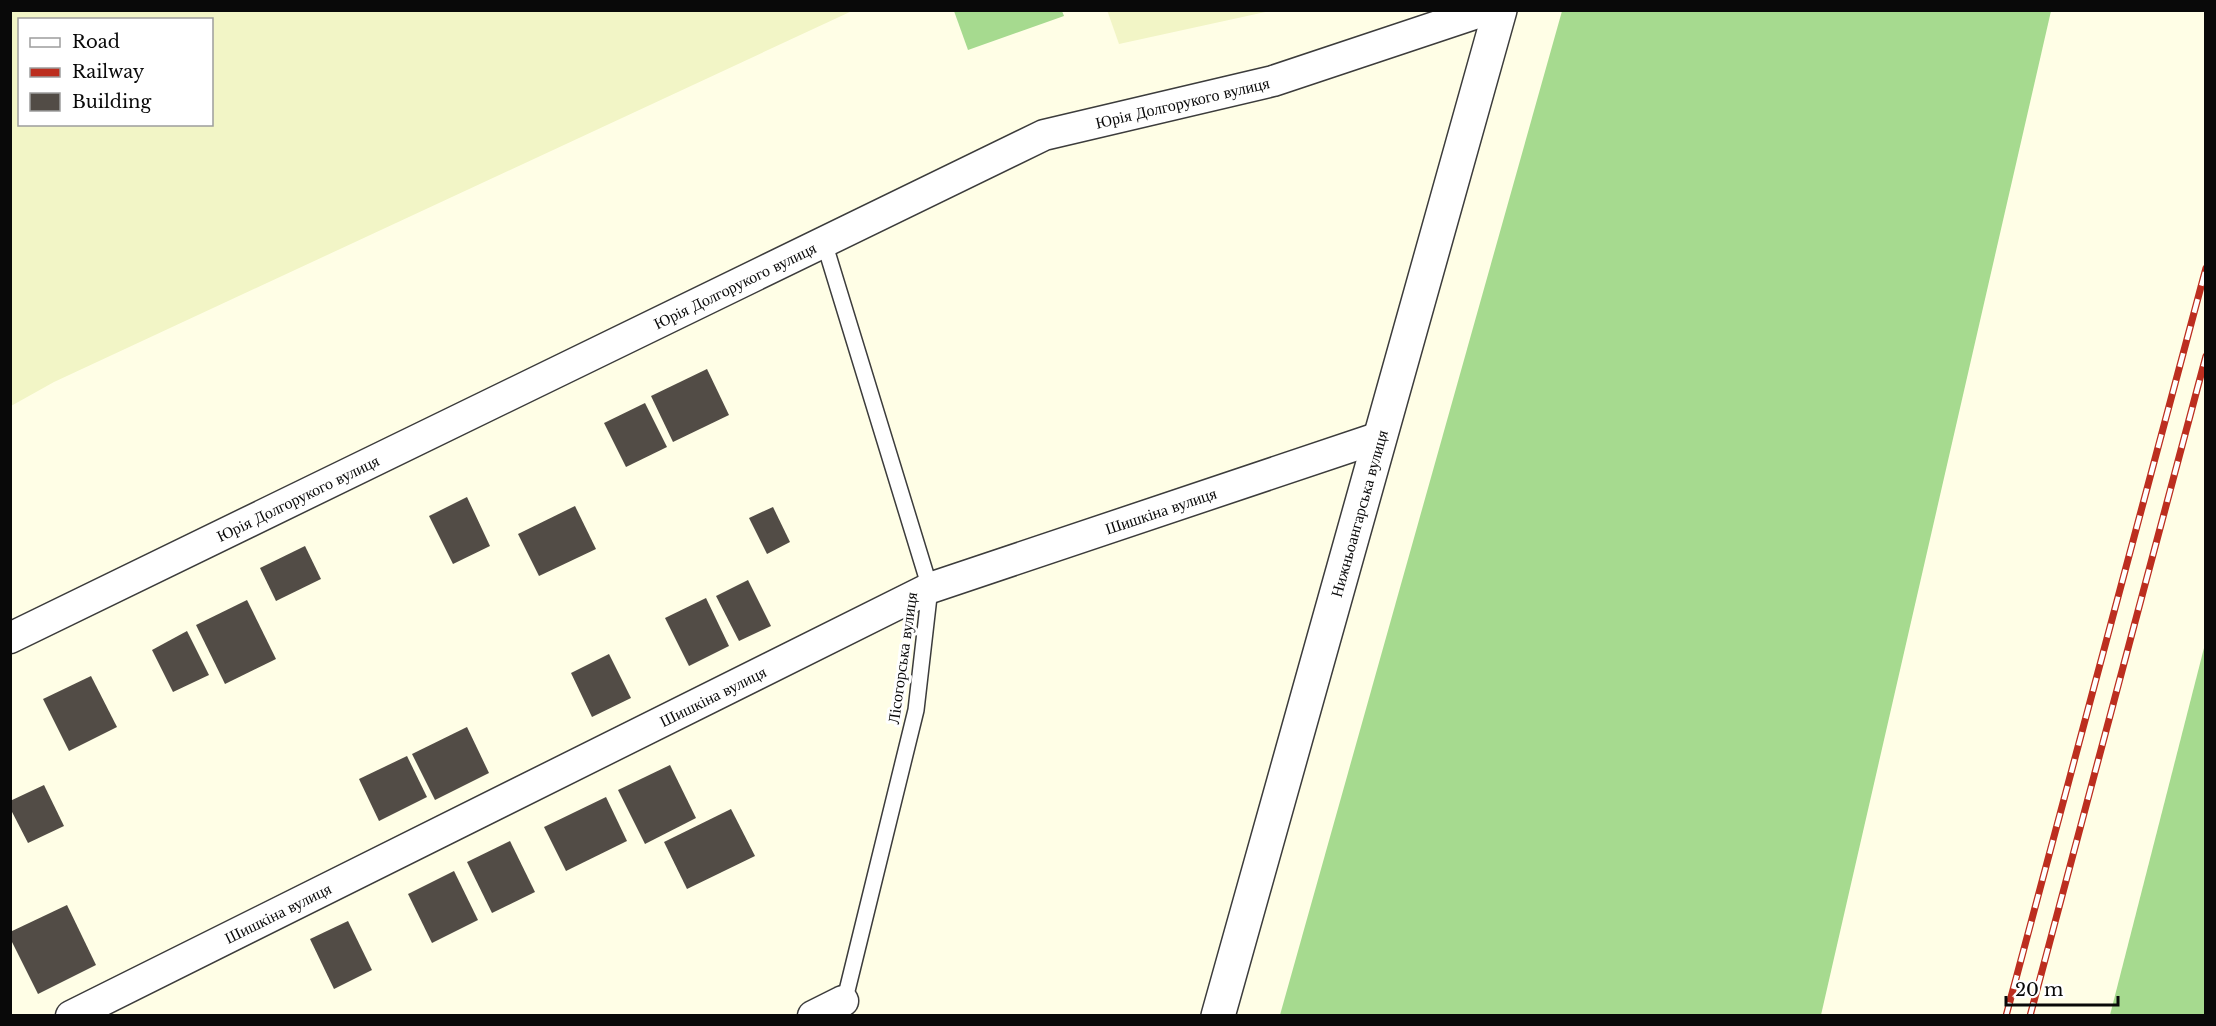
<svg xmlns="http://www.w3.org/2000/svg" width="2216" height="1026" viewBox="0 0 2216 1026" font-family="'Libre Baskerville',serif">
<rect width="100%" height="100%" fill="#fffee6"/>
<g fill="#f2f5c6" fill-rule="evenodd">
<path d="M11,10h841v1l-798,371 -43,24zM20,20h192v104h-192z"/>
<polygon points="1107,10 1270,10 1270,11 1119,44"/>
</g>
<g fill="#a6da8f">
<polygon points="1062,11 1064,16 968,50 954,11"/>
<polygon points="1562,11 2051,11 1821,1015 1280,1015"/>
<polygon points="2205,644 2205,1015 2110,1015"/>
</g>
<g fill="#524c46">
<polygon points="707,369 729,415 673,442 651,396"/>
<polygon points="645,403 667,447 626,467 604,423"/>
<polygon points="467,497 490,546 453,564 429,516"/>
<polygon points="575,506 596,549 539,576 518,534"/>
<polygon points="773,507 790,542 767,554 749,518"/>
<polygon points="305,546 321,579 276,601 260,568"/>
<polygon points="748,580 771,626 739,641 716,596"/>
<polygon points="706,598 729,646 689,666 665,618"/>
<polygon points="247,600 276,659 225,684 196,625"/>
<polygon points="187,631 209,675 173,692 152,650"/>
<polygon points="609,654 631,698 592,717 571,673"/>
<polygon points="91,676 117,727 69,751 43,699"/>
<polygon points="467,727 489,773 435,800 412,754"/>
<polygon points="407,756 427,797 379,821 359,779"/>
<polygon points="670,765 696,818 645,844 618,790"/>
<polygon points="44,785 64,826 28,843 10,808 10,801"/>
<polygon points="606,797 627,841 566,871 544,827"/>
<polygon points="731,809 755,856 687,889 664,842"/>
<polygon points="510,841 535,892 492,913 467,862"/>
<polygon points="454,871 478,920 432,943 408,894"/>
<polygon points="67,905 96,965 38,994 10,938 10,932"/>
<polygon points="348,921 372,970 334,989 310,939"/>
</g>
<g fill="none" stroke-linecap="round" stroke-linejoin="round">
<g stroke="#3c3c3c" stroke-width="18">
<polyline id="service" points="824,242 930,588 916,710 843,1007"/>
</g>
<g stroke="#3c3c3c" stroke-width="33">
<g id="minor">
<path id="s1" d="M10,638l1034,-503 229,-54 213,-71"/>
<path id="s2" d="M71,1016l859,-428 450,-151"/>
<polyline points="813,1016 843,1001"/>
</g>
</g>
<g stroke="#3c3c3c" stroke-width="36">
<g id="tertiary">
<path id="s3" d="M1218,1016l282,-1006"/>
</g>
</g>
<use href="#service" stroke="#fff" stroke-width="15"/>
<use href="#minor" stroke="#fff" stroke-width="30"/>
<use href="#tertiary" stroke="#fff" stroke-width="33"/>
<g stroke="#bc2e1f" stroke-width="7">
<g id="rail">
<polyline points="2006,1016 2206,268"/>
<polyline points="2030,1016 2206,356"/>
</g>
</g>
<use href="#rail" stroke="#fff" stroke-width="4.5" stroke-dasharray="14" stroke-linecap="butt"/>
</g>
<g text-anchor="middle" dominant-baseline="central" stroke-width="6" stroke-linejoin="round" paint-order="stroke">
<g font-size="16" fill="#090909" stroke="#fff">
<text stroke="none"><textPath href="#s1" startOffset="1292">Юрія Долгорукого вулиця</textPath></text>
<text stroke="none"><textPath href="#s1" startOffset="806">Юрія Долгорукого вулиця</textPath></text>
<text stroke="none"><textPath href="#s1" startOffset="320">Юрія Долгорукого вулиця</textPath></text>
<text stroke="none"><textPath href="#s2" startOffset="1203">Шишкіна вулиця</textPath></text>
<text stroke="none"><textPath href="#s3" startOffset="522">Нижньоангарська вулиця</textPath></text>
<text transform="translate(902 658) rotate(-82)">Лісогорська вулиця</text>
<text stroke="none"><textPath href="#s2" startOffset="717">Шишкіна вулиця</textPath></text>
<text stroke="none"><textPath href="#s2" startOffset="231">Шишкіна вулиця</textPath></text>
</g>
</g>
<rect width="2216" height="1026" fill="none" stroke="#090909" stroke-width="24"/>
<rect x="18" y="18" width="195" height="108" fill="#ffffff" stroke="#9d9d9d" stroke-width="1.5"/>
<rect x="30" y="38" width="30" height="9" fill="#ffffff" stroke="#9d9d9d" stroke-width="1.5"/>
<text x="72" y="48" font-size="18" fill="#090909">Road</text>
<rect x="30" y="68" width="30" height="9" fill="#bc2e1f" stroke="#9d9d9d" stroke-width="1.5"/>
<text x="72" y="78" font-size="18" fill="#090909">Railway</text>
<rect x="30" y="93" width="30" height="18" fill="#524c46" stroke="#9d9d9d" stroke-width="1.5"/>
<text x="72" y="108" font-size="18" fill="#090909">Building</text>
<path d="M2006 996v9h112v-9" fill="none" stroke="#090909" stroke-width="3"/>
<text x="2015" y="996" font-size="18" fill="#090909" stroke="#ffffff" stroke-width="4.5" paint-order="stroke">20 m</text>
</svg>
